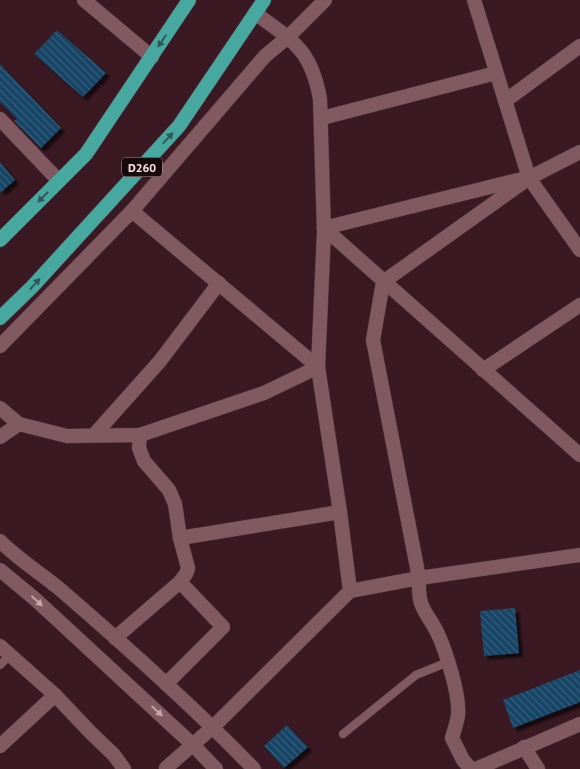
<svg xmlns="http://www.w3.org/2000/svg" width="580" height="769" viewBox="0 0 580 769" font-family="'PT Sans',sans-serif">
<defs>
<pattern id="building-back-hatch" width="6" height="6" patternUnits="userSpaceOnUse" patternTransform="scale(1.25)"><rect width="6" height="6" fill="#154466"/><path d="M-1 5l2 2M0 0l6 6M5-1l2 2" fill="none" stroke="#385f7c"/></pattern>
<filter id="shadow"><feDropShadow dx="4" dy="4" stdDeviation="1" flood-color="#0009"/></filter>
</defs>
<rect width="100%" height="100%" fill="#3a1922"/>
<g fill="url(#building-back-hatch)" filter="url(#shadow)">
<polygon points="57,30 106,73 83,97 34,54"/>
<polygon points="0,64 61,128 41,148 14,121 17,119 0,102"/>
<polygon points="0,162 15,180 0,193"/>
<polygon points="515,608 519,653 484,656 480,611"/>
<polygon points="580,670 580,702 513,728 503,700"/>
<polygon points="287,725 308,747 284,768 264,746"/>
</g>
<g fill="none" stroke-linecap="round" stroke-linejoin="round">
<g stroke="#553940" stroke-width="9">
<g id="service">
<polyline points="0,665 10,655"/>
<polyline points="343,734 416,675 448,662"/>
</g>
</g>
<g stroke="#553940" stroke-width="15">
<g id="minor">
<polyline points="84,0 152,57"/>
<polyline points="474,0 529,178 580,250"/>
<polyline points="505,101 580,46"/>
<polyline points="322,118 496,73"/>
<polyline points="0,119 58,180"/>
<polyline points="132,211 318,367"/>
<polyline points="324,228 580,455"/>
<polyline points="324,228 522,179"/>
<polyline points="0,346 132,211 265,56 288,37 325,0"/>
<polyline points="483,370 580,305"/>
<polyline points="0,408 19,424 67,436 140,435 264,393 318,367"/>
<polyline points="94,435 160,361 219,283"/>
<polyline points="0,437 19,424"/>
<polyline points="340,512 350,591"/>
<path d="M180,538l160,-26 -22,-145 6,-135 -4,-133c-9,-50 -27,-58 -65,-86"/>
<polyline points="115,638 180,582 186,574 188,568 180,538 175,504 169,490 144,461 139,448 140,435"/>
<polyline points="0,646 55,695 91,733 114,755 124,769"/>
<polyline points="166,684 223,627 180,582"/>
<polyline points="0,746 55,695"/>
<polyline points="524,747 538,769"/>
<polyline points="166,768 213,727 350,591 419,578 580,555"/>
<path d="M471,769l-8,-9 -11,-22c2,-7 5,-15 6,-23 2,-20 -12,-64 -21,-83 -13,-25 -19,-22 -18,-54l-46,-238 10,-58 146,-104 51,-26"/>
<polyline points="476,769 580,724"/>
</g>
</g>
<g stroke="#553940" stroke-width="15">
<g id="tertiary">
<path d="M0,541c19,19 42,33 62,50 66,57 131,115 192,178"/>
<polyline points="0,570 35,599 193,745 216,769"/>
</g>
</g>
<g stroke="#553940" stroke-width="15">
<g id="trunk">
<polyline points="0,240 86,154 189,0"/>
<polyline points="0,318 32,287 179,126 264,0"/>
</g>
</g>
<use href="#service" stroke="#815961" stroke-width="8"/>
<use href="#minor" stroke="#815961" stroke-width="14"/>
<use href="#tertiary" stroke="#815961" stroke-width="14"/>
<use href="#trunk" stroke="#46a89e" stroke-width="14"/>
</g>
<defs><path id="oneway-solid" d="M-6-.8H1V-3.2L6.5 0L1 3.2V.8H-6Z" transform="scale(1.25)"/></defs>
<g fill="#2f5856">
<use href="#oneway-solid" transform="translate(162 41) rotate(124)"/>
<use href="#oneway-solid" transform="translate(168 138) rotate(-48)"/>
<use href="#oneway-solid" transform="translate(43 197) rotate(135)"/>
<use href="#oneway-solid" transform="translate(35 284) rotate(-47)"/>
</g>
<g fill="#c5a5ab">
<use href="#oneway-solid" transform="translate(37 601) rotate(42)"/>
<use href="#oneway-solid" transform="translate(157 711) rotate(43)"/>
</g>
<g text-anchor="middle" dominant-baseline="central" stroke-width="4" stroke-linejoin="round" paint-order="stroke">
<rect fill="#18090d" stroke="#b8a2a6" stroke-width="1" x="122" y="157.5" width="40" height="19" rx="4"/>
<g font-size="12" font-weight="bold" fill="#fce4e8">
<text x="142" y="167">D260</text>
</g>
</g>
</svg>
